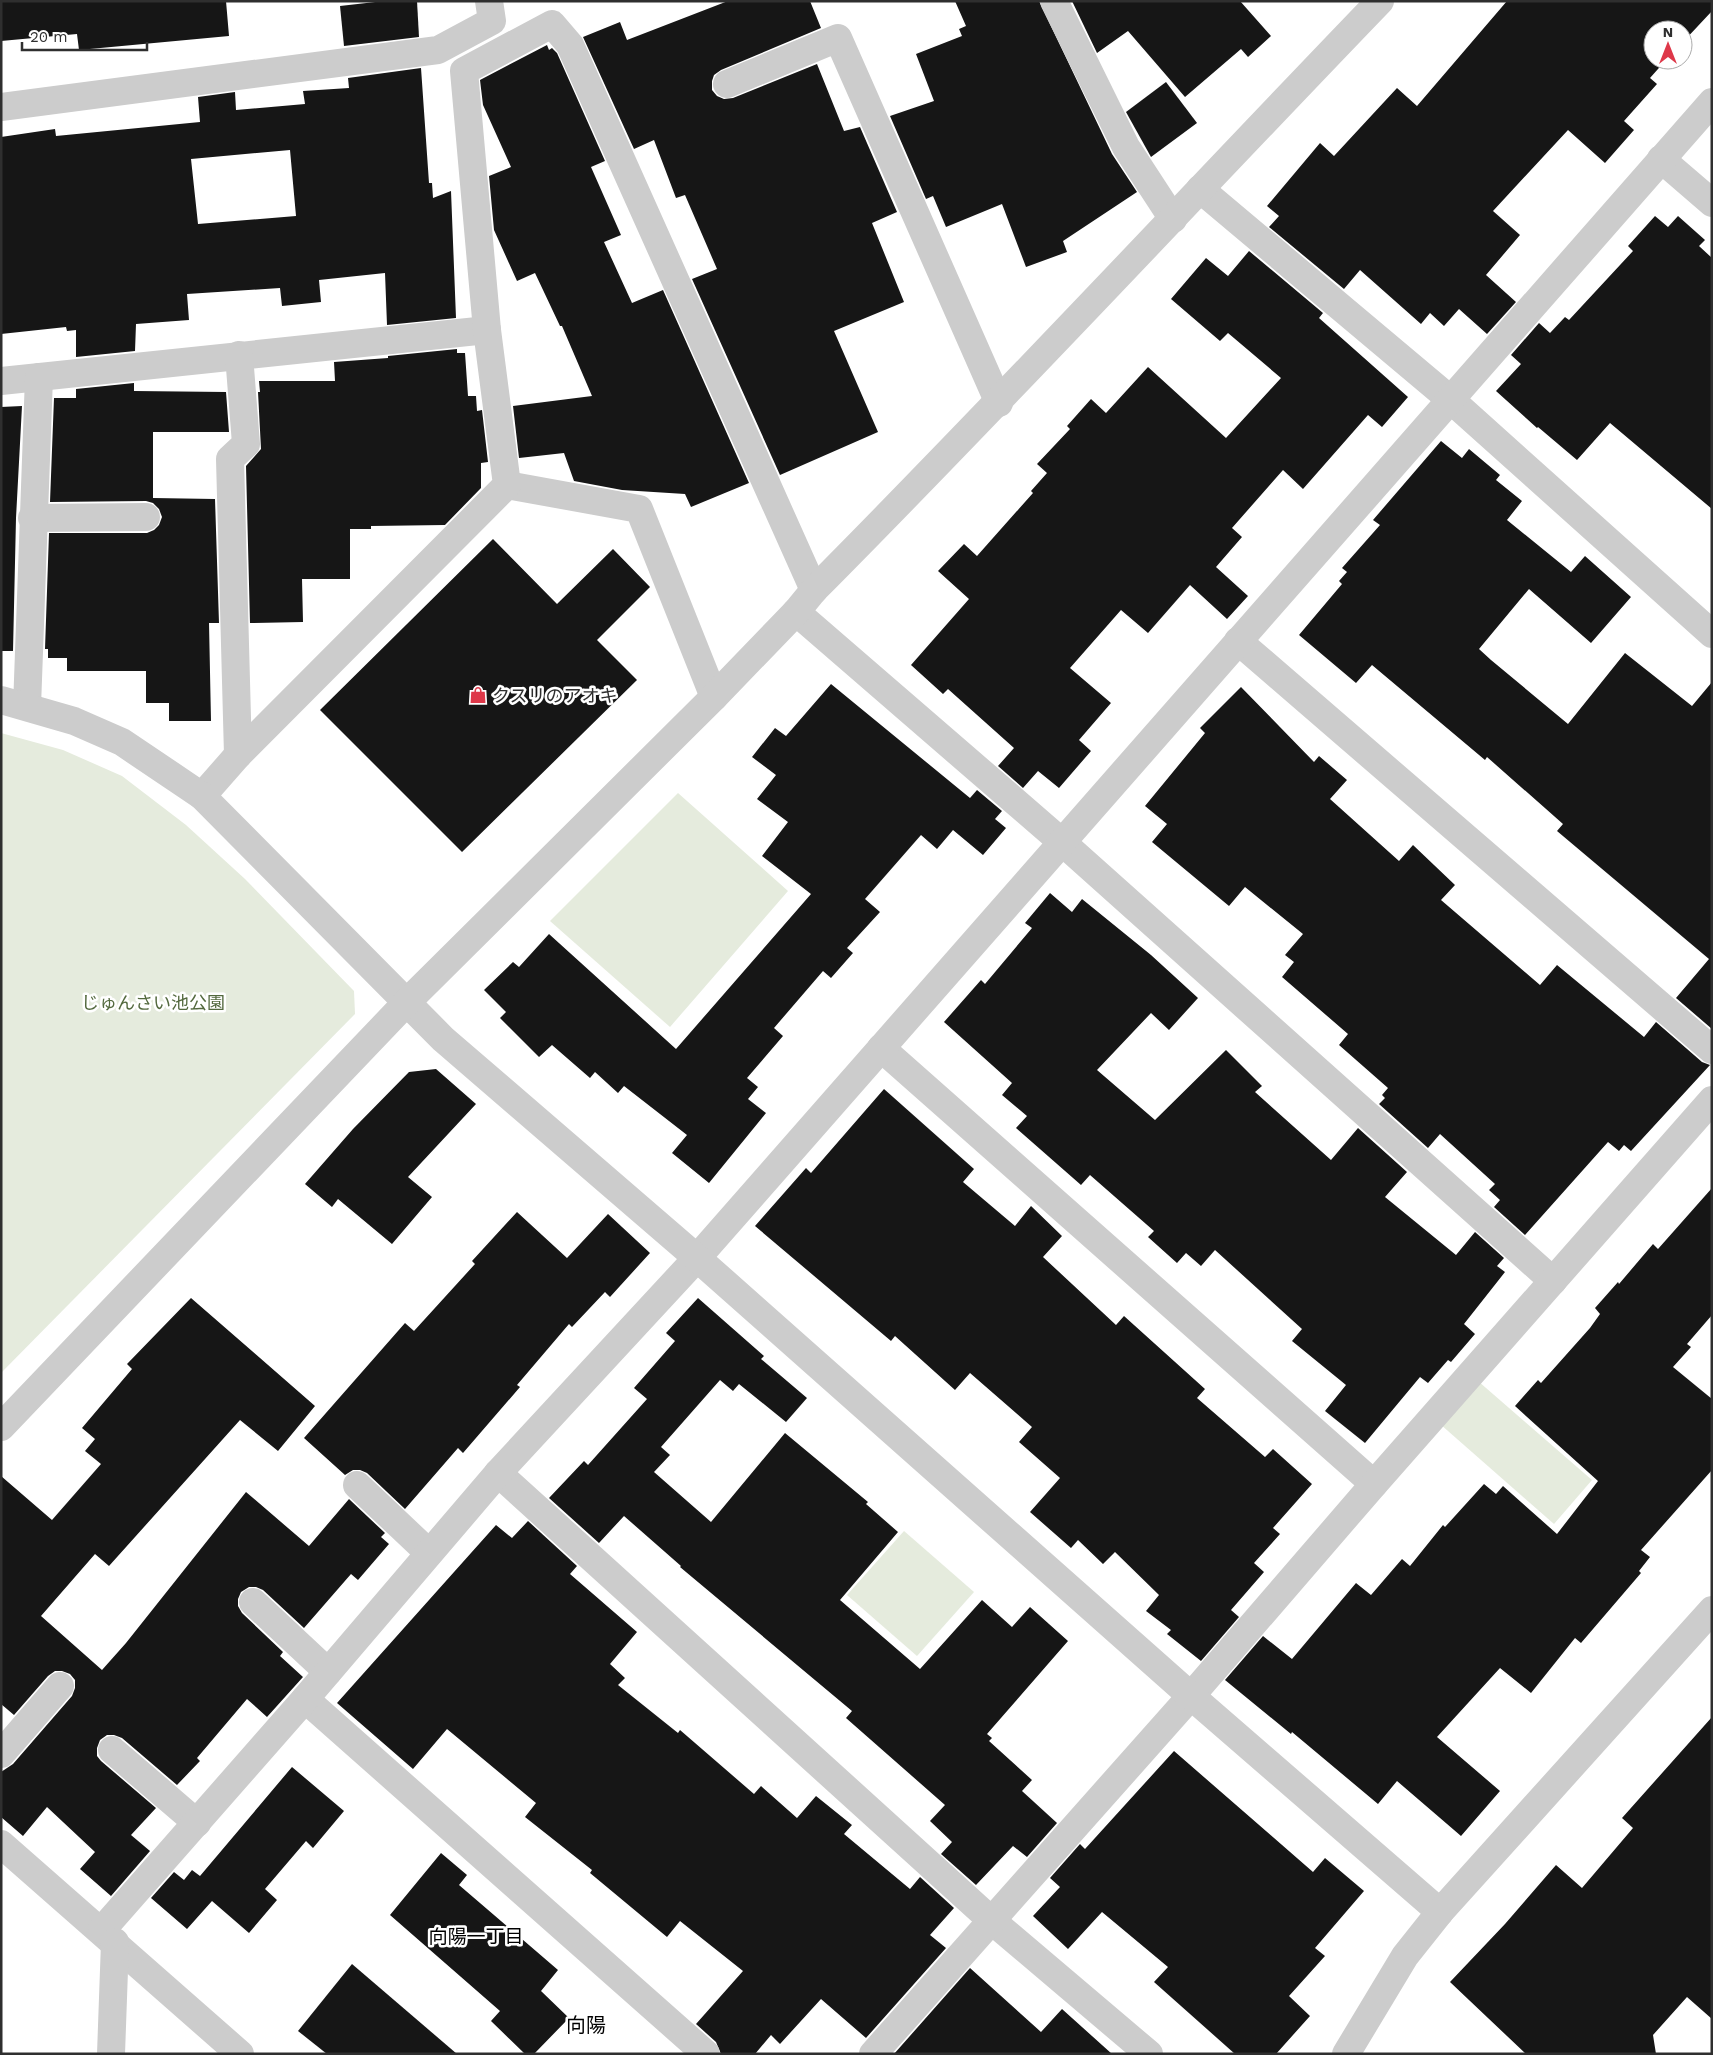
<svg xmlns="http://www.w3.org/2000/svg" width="1713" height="2055" viewBox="0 0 1713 2055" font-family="'Work Sans','Noto Sans JP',sans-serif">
<rect width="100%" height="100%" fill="#fff"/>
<g fill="#e5ebdd">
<polygon points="1,733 63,750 122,776 186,825 245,879 354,991 355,1014 1,1373"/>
<polygon points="678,793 788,891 670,1027 550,921"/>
<polygon points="1478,1381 1592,1480 1554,1524 1440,1424"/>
<polygon points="904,1531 974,1592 917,1656 847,1595"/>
</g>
<g fill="#161616" fill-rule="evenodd">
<polygon points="1,1 226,1 229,36 79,50 77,34 1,41"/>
<polygon points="384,1 417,1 419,37 344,46 340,6"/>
<polygon points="728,1 810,1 821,28 721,70 714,75 712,81 712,90 717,96 724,99 733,98 817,64 844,131 860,127 897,212 872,223 904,302 834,331 878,432 780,475 692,279 717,269 685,195 676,198 654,140 634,149 583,37 620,22 627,40"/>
<polygon points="955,1 1039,1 1112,154 1137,192 1063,241 1067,252 1026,267 1002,204 946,227 933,196 926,199 890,116 934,101 916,54 962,36 959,29 966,26"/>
<polygon points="1072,1 1240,1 1271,36 1248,57 1241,49 1185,97 1128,31 1097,53"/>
<polygon points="1507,1 1712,1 1712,11 1683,42 1683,30 1653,30 1653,60 1666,60 1650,78 1657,84 1624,121 1634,130 1605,163 1568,130 1493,211 1520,235 1486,275 1516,302 1487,334 1459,309 1444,326 1430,313 1421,324 1360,270 1344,289 1269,227 1279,216 1267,206 1320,143 1334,156 1397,88 1417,106"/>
<polygon points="547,45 549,50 552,48 557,53 605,161 591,167 621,235 604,242 632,303 663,290 749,483 691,507 685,494 622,490 574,481 564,453 519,458 513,406 592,396 562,326 560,326 535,273 517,281 494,230 489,176 511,167 483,105 480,80"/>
<path d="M421,68l8,115h3l1,15 18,-7 5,127 -69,7 -2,-52 -66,7 2,22 -39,4 -2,-18 -93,6 2,26 -53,4 -1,27 -59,6v-27l-9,1 -1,-4 -65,7v-197l54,-8 1,7 144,-14 -2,-25 37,-5 1,18 69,-6 -2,-13 46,-3 -1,-10zM290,150l6,66 -98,8 -7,-65z"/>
<polygon points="1166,82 1197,123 1151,157 1126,112"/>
<polygon points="1655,216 1668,227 1678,216 1705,240 1699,246 1712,258 1712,509 1610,423 1577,460 1538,427 1537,428 1496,391 1521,364 1511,355 1539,323 1550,333 1565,317 1569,320 1633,251 1628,246"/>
<polygon points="1249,251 1323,313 1319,318 1408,397 1382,427 1368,415 1303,489 1283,470 1232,528 1242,537 1216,567 1248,596 1227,619 1190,585 1148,633 1121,610 1070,668 1111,703 1079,740 1091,751 1059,788 1038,771 1023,788 998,766 1014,748 948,689 943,694 911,665 969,599 938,571 964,544 977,556 1033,493 1031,491 1047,473 1037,464 1070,429 1067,426 1091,399 1106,413 1148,367 1226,438 1281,378 1228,333 1220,341 1171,299 1206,258 1228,276"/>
<polygon points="457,349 457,353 465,353 468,396 476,396 477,411 482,410 488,462 481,463 481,488 445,525 371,526 371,529 350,529 350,579 302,579 303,622 250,623 246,466 261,449 258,392 260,392 259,381 335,381 334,362 388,358 388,356"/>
<polygon points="134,383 134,391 226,392 229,432 153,432 153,498 215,499 219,623 209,623 211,721 169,721 169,703 146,703 146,671 67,671 67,658 48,658 48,649 45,649 49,533 147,533 154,530 159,525 162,517 159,509 153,503 146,501 50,502 54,398 76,398 76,389"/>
<polygon points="22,406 16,518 13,651 1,651 1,407"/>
<polygon points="1441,441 1462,458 1469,449 1500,475 1496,480 1522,501 1507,520 1571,572 1585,556 1631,597 1591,643 1529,589 1479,649 1491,660 1568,724 1625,653 1692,706 1712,682 1712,1029 1676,998 1709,959 1557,831 1563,824 1487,757 1485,760 1372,665 1356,683 1299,635 1342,584 1339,581 1347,572 1342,568 1380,525 1373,520"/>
<polygon points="493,539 557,604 613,549 650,587 597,640 637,680 462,852 320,710"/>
<polygon points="831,684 970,798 977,790 1002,811 995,819 1006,828 983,855 953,830 937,849 921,835 865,899 880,912 847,948 853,953 831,978 823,971 774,1028 783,1036 747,1078 758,1087 748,1099 766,1113 709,1183 672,1153 687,1135 624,1086 618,1093 595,1072 590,1078 552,1045 539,1057 500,1018 506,1012 484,990 513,962 519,967 549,934 676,1049 811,894 762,856 788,822 757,799 776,775 752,757 775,728 786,736"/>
<polygon points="1241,687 1314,762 1319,756 1347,780 1330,799 1399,861 1413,845 1455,885 1441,900 1540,985 1557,965 1644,1037 1656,1022 1702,1062 1710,1065 1631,1151 1624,1145 1619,1151 1608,1142 1525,1235 1494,1207 1500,1200 1489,1190 1495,1184 1440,1134 1428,1148 1379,1104 1385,1098 1382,1095 1388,1088 1339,1045 1348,1034 1282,977 1294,962 1285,955 1303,934 1245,887 1229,906 1152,842 1167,824 1145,806 1205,733 1200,728"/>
<polygon points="1050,893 1072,912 1082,899 1151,955 1198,998 1169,1030 1151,1013 1097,1070 1155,1120 1226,1050 1262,1086 1255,1092 1331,1160 1358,1128 1407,1172 1385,1197 1456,1255 1475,1232 1504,1258 1497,1266 1505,1272 1464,1324 1475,1334 1451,1362 1448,1360 1428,1383 1420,1377 1365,1443 1325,1411 1346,1385 1292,1341 1302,1329 1215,1250 1201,1266 1186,1253 1177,1263 1148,1237 1154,1231 1090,1175 1081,1185 1016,1128 1027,1116 1002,1095 1012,1083 944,1022 981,980 985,984 1032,928 1025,923"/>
<polygon points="436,1069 476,1104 408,1177 432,1197 392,1244 338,1199 332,1207 305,1184 353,1129 409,1072"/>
<polygon points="884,1089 974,1169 963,1182 1015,1226 1031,1206 1062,1236 1043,1257 1116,1325 1124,1316 1205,1389 1197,1398 1265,1457 1273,1449 1312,1484 1273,1528 1280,1534 1254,1563 1264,1572 1231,1610 1239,1617 1201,1661 1167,1634 1171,1630 1146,1611 1159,1595 1115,1552 1103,1564 1078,1540 1071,1548 1030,1512 1060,1478 1019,1442 1032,1427 970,1373 955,1390 895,1336 891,1341 755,1226 806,1168 811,1173"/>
<polygon points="1712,1188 1712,1315 1687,1344 1691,1347 1673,1367 1712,1399 1712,1470 1641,1550 1650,1557 1639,1571 1641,1573 1581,1643 1575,1638 1531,1693 1500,1668 1437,1737 1500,1791 1461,1836 1397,1781 1378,1804 1292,1732 1291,1734 1225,1680 1263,1636 1292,1659 1356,1583 1371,1595 1402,1559 1410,1566 1443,1525 1445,1527 1484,1484 1496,1494 1503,1486 1557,1534 1598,1481 1515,1406 1538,1380 1541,1383 1590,1328 1600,1314 1595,1308 1618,1282 1619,1284 1653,1244 1658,1249"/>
<polygon points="517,1212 567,1258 608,1214 650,1253 610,1297 605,1292 572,1327 569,1324 517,1385 520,1387 463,1453 458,1448 405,1509 367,1473 360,1470 353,1470 345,1475 304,1438 405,1323 414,1331 475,1264 472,1261"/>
<polygon points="191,1298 315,1406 278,1451 240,1420 109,1566 95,1554 41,1616 102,1670 126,1643 246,1492 309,1546 349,1499 385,1533 381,1537 389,1544 358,1580 351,1574 304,1628 263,1590 256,1587 249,1587 241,1592 238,1599 238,1606 242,1613 283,1652 280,1656 303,1677 267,1717 247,1699 197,1758 200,1761 177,1785 122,1738 114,1735 107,1735 100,1740 97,1748 97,1756 101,1761 156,1808 131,1835 150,1851 111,1896 80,1869 95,1852 47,1807 23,1836 1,1817 1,1772 13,1764 72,1696 75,1688 75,1680 70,1674 62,1671 55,1671 48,1676 14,1715 1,1704 1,1476 52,1520 101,1464 85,1451 95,1439 82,1428 132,1369 127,1364"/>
<polygon points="698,1298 764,1356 761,1359 807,1398 786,1422 739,1384 733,1391 720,1380 661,1447 670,1455 654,1472 711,1522 785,1433 868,1502 866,1504 898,1532 840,1600 920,1669 982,1600 1012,1627 1030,1607 1068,1641 987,1734 992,1738 989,1741 1032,1780 1022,1791 1057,1823 1027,1857 1013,1846 976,1885 941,1854 952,1842 930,1821 945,1805 846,1718 852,1711 680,1567 681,1566 624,1516 599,1543 549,1498 584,1461 588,1465 647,1399 634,1388 675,1341 666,1333"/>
<polygon points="528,1521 577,1566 570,1574 637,1632 610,1664 625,1678 618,1685 678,1733 680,1730 754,1794 761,1786 797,1818 816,1796 852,1825 844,1834 910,1889 920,1877 954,1908 930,1935 946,1948 866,2038 821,1999 780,2044 771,2035 755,2054 721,2054 716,2042 696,2024 743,1971 680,1921 667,1937 590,1873 592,1870 525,1817 536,1803 447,1729 413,1769 337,1703 496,1525 512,1538"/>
<polygon points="1712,1717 1712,2019 1687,1997 1653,2035 1656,2054 1526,2054 1450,1982 1505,1924 1556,1865 1582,1888 1633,1828 1622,1818"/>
<polygon points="1174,1751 1313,1872 1325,1858 1364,1891 1315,1948 1325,1956 1289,1996 1310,2016 1276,2054 1235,2054 1154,1982 1168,1967 1102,1912 1068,1949 1033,1916 1060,1887 1050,1878 1080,1844 1085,1849"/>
<polygon points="292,1767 344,1811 313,1848 306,1841 265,1889 277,1900 249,1933 212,1901 187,1929 151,1898 174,1872 184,1880 192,1870 200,1876"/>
<polygon points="441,1853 467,1875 459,1885 558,1970 541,1991 569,2018 534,2054 525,2054 491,2021 500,2011 390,1915"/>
<polygon points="352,1964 457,2054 327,2054 298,2031"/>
<polygon points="970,1968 1041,2032 1062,2009 1112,2054 894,2054"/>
</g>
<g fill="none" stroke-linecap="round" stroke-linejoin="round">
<g stroke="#ccc" stroke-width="28">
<polyline points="1054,1 1126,147 1173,219"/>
<polyline points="727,84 838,38 999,403"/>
<polyline points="1,107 438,50 492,21 489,1"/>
<polyline points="1661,159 1712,203"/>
<polyline points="1200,189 1451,400 1712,634"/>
<polyline points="1,381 487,330"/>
<polyline points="507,485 639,509 714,697"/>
<polyline points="32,518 146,517"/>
<polyline points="796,612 1063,843 1553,1281"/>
<polyline points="1238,641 1712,1050"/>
<polyline points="27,707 39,377"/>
<polyline points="238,755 230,459 246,444 239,355"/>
<polyline points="202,796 238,755 507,485 487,330 464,71 552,24 570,45 814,590"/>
<polyline points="881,1048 1374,1484"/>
<polyline points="498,1473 991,1920 1149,2054"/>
<polyline points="357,1485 429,1553"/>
<polyline points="253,1602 328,1672"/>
<polyline points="305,1699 706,2054"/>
<polyline points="112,1750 197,1823"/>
<polyline points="1,1754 60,1686"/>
<polyline points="1,1844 240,2054"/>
<polyline points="102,1930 305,1699 498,1473 697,1258 1712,102"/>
<polyline points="111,2054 115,1942"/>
<polyline points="873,2054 1191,1696 1374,1484 1712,1100"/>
</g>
<g stroke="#ccc" stroke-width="28">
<polyline points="1,700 74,721 122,742 202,796 443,1039 697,1258 1191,1696 1440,1912"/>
<path d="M1,1427l405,-424 308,-306 82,-85 18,-22c192,-193 377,-393 566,-589"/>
<polyline points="1346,2054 1405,1956 1440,1912 1712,1610"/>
</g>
</g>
<defs>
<g id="shop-bare" transform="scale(1.35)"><path d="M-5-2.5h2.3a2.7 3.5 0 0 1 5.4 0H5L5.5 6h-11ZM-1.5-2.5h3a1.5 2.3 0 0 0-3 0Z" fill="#de3849" stroke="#fff" stroke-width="2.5" paint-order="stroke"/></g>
</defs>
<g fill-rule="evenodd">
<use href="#shop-bare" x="478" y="695"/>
</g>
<g text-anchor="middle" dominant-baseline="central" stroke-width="5" stroke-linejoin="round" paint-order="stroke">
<g font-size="18" fill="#2f2f2f" stroke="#fff" text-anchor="start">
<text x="492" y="695">クスリのアオキ</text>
</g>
<g font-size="18" fill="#53693e" stroke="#fff">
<text x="153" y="1002">じゅんさい池公園</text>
</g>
<g font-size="19" fill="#000" stroke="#fff">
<text x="476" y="1936">向陽一丁目</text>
</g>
<g font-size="20" fill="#000" stroke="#fff">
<text x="586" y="2025">向陽</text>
</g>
</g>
<rect width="1713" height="2055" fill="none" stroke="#2f2f2f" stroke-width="5"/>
<g transform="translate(1668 45)"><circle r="24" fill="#ffffff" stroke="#acacac"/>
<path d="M0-4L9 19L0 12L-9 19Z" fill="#de3849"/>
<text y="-8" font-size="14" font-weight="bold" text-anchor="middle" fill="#2f2f2f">N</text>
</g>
<path d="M22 42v8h125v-8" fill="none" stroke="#2f2f2f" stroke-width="2.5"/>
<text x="30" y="42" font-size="15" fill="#2f2f2f" stroke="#ffffff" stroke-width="4" paint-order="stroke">20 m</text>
</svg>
